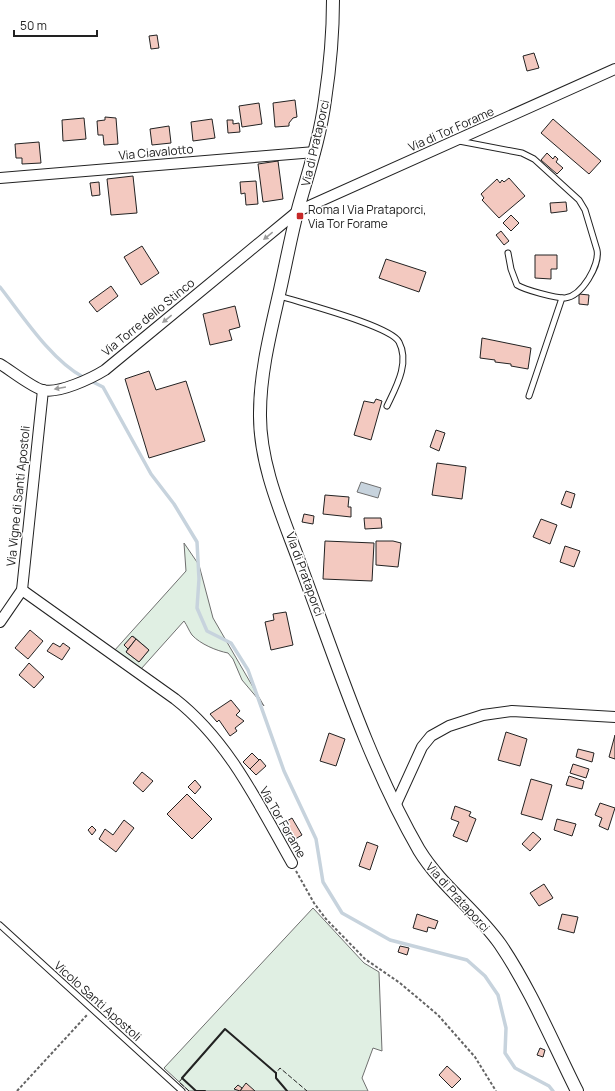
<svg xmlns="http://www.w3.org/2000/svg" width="615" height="1091" viewBox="0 0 615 1091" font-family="Manrope,sans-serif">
<rect width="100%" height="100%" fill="#fff"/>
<g fill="#e0efe3" stroke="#6f6f6f" fill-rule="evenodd">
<path d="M184,543l15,22 14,53 51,88 -22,-26 -9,-21 -5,-6c-11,-2 -28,-9 -36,-18 -3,-4 -5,-10 -8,-14l-43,48 -27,-18 72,-80zM133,636l16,14 -10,12 -13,-10 2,-3 -3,-4z"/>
<polygon points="313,908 364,963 379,972 382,1051 373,1048 362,1078 368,1091 189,1091 164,1068"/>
</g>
<polygon fill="#c7d3dd" stroke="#6f6f6f" points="361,482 381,488 378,498 357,492"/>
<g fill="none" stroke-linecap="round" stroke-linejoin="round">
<g stroke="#c7d3dd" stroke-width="3.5">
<path d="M0,287c22,28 51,73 83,90"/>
<polyline points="93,382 103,387 151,474 174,504 197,542 199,579 197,608 207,631 231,643 248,670 284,771 316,839 323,882 342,913 390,940 467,960 485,976 498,995 506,1028 505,1053 515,1068 549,1086 553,1091"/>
</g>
</g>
<g fill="#f3c9c0" stroke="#222">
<polygon points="157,35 159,48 151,49 149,36"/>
<polygon points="534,53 539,68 527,71 523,56"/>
<polygon points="295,100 297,117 293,118 289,123 289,126 275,127 273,103"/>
<polygon points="259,103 262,124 242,127 239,106"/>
<polygon points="105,117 116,118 118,144 104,145 103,135 98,135 97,121 105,120"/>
<polygon points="84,118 86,139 63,141 62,120"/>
<polygon points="212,119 215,138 193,141 191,122"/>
<polygon points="553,119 601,161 589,174 541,133"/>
<polygon points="227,120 233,120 233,124 239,123 240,132 228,133"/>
<polygon points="169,126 171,143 152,145 150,129"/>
<polygon points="39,142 41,163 22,164 22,158 16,158 15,144"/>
<polygon points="547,153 553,159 555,156 558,159 556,162 563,168 557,174 541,160"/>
<polygon points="278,161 283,199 263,202 258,164"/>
<polygon points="133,176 137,213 111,215 107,179"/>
<polygon points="509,178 525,196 499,218 482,200 484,198 481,194 497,179 500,183 502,180 504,182"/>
<polygon points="256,181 258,204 246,205 245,193 241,194 240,182"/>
<polygon points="99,182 100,195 92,196 90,183"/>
<polygon points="566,202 567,211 551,213 550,203"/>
<polygon points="511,215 519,223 511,231 503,223"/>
<polygon points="501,231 509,241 504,245 496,235"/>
<polygon points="142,246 159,273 141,285 124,257"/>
<polygon points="535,255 557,255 557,269 551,269 551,279 535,278"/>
<polygon points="386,259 426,272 419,292 379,278"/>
<polygon points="111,286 118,296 97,312 89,302"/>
<polygon points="579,294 589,295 588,305 579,304"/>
<polygon points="235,306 240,327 229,330 232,340 210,345 203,314"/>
<polygon points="482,338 531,348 528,369 511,366 511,364 495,362 495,360 480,358"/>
<polygon points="149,371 156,390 186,381 205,441 149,458 125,379"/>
<polygon points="376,399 382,401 371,440 354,435 364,401 374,403"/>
<polygon points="436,430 445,433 439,451 430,447"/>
<polygon points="437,463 466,467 462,499 432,495"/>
<polygon points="566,491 575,494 571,508 561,504"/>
<polygon points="325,495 349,497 348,507 351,507 351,517 323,514"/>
<polygon points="304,514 314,516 313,524 302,522"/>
<polygon points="364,518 381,518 382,528 365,529"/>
<polygon points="541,519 557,525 550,544 533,537"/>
<polygon points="325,541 374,543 372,581 323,579"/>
<polygon points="376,541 393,541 401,543 398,567 376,565"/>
<polygon points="565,546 580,551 574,567 560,562"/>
<polygon points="286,612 293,645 271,650 265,622 274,620 273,614"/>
<polygon points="30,630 43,641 28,659 15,648"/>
<polygon points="132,636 136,639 128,649 124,645"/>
<polygon points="136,639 149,650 139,662 126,652"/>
<polygon points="53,643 60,647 63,643 70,648 62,660 47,651"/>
<polygon points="29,663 44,677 34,688 19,675"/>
<polygon points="231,700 240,711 236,715 244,721 235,728 237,731 230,736 219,720 217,722 210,714"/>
<polygon points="506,732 527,739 520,766 498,760"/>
<polygon points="329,733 345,739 336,766 320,761"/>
<polygon points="615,735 615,759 609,757"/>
<polygon points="578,749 594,753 592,762 576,757"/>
<polygon points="252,753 259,760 250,769 243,762"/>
<polygon points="260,759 266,766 256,775 250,769"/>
<polygon points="573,764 589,769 586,778 570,773"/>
<polygon points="142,772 153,781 143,792 133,783"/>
<polygon points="569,776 584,781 582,789 566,785"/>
<polygon points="531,779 552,785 542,820 521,814"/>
<polygon points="195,780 201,787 195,794 188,787"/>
<polygon points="187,794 212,819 192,839 167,814"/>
<polygon points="600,803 615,808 608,830 599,826 602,818 595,815"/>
<polygon points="455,806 471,812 469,816 476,819 467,842 453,836 459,822 451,819"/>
<polygon points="292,818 302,835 292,841 282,824"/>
<polygon points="557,819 576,824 572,836 554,830"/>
<polygon points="124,820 134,828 116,852 99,839 105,829 113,835"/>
<polygon points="92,826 96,830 92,835 88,830"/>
<polygon points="533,832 541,839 530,851 522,844"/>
<polygon points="367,842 378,846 370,870 359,866"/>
<polygon points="544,884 553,898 539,906 530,893"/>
<polygon points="417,914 438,921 435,929 428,927 427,932 413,928"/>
<polygon points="562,914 578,917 574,933 558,929"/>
<polygon points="400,946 409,948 407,955 398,952"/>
<polygon points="540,1048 545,1050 543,1057 537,1055"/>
<polygon points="447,1066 461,1079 452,1088 439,1075"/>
<polygon points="246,1083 255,1091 240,1091"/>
<polygon points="238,1085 242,1088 240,1091 234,1089"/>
</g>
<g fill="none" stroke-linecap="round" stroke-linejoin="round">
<g stroke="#222" stroke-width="7">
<g id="service">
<path d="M459,141l63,12 12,6 45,41 6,10 12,40c3,15 -15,46 -32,48 -10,0 -40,-8 -48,-13l-6,-16 -3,-16"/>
<path d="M280,296c21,7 111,30 119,46 11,21 -3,45 -12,64"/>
<polyline points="529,396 562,298"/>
<polyline points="0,925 182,1091"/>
</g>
</g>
<g stroke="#222" stroke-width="12">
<g id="minor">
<polyline points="0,178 315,152"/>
<path d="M0,364c9,5 34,25 43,26 16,4 49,-12 62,-20l193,-159 317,-142"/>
<path d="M22,590l153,109c54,42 84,106 117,164"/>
<polyline points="0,622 22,590 43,390"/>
<polyline points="396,804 422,747 431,736 449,726 483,715 512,711 615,717"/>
</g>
</g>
<g stroke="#222" stroke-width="14">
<path id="tertiary" d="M333,0c0,33 -3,67 -8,100 -5,38 -17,73 -27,109 -7,27 -12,54 -18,81 -9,40 -20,82 -20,123 -1,54 25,108 43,159 35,94 66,191 116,278 22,36 57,60 81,94 30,44 53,99 77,147"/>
</g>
<g stroke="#646464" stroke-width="2" stroke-dasharray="3 2" stroke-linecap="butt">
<polyline points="296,871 314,903 326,919 365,959 400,983 438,1015 475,1057 496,1091"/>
<polyline points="17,1091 87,1015"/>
</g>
<use href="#service" stroke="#fff" stroke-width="5"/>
<use href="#minor" stroke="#fff" stroke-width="10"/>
<use href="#tertiary" stroke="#fff" stroke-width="12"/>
<polyline stroke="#222" stroke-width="1" stroke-dasharray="5 2" stroke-linecap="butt" points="189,1091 179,1082 225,1029 276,1073 280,1068 307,1091"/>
<g stroke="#222" stroke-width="2">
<polyline points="196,1091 182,1078 225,1029 276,1073 276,1078 287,1091"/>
<polyline points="196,1091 205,1091"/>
</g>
</g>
<defs><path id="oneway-solid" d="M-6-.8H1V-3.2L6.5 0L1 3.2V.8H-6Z"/></defs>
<g fill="#9c9c9c">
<use href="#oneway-solid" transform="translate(268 236) rotate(141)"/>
<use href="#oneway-solid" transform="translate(167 319) rotate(141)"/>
<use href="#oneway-solid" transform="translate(60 388) rotate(170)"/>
</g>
<rect fill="#c62828" stroke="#fff" stroke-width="1.5" x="296" y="212" width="8" height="8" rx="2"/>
<g text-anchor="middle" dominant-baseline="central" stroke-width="3" stroke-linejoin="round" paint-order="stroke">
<g font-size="12" fill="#222" stroke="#fff">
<text transform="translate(451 129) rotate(-24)">Via di Tor Forame</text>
<text transform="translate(315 143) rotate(-77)">Via di Prataporci</text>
<text transform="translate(156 152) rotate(-5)">Via Ciavalotto</text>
<text transform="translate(148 317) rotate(-39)">Via Torre dello Stinco</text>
<text transform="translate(18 496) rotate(-84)">Via Vigne di Santi Apostoli</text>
<text transform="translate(305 574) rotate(70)">Via di Prataporci</text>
<text transform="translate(283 822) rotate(60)">Via Tor Forame</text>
<text transform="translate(458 897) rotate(48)">Via di Prataporci</text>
<text transform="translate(98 1001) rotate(42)">Vicolo Santi Apostoli</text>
</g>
<g font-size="12" fill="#222" stroke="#fff" text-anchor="start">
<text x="308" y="209">Roma | Via Prataporci,<tspan x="308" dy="14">Via Tor Forame</tspan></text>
</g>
</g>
<path d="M14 30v6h83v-6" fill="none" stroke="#222222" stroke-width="2"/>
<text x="20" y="30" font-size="12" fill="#222222" stroke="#ffffff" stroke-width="3" paint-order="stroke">50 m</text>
</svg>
